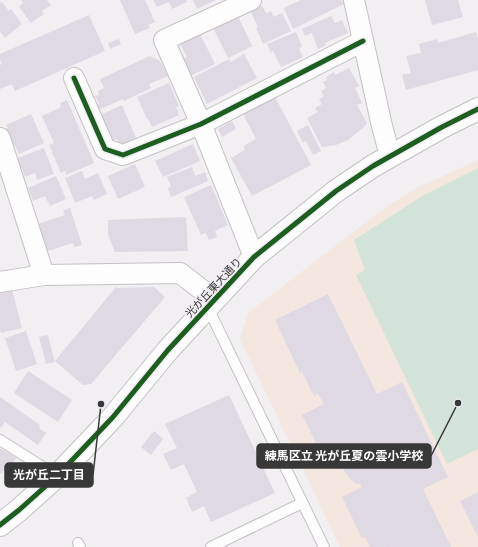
<svg xmlns="http://www.w3.org/2000/svg" width="478" height="547" viewBox="0 0 478 547" font-family="Barlow,'Noto Sans JP',sans-serif">
<rect width="100%" height="100%" fill="#f1eff2"/>
<polygon fill="#f3e7e0" points="478,160 478,547 340,547 240,339 248,313 387,206 419,187"/>
<polygon fill="#d3e3d9" points="478,168 478,449 447,464 356,275 365,270 354,240 424,195"/>
<g fill="#dfd9e3">
<polygon points="21,0 47,0 51,5 42,11 44,14 31,23 19,7 23,3"/>
<polygon points="120,0 145,0 155,22 148,25 150,28 135,34"/>
<polygon points="153,0 186,0 187,2 172,9 169,2 157,7"/>
<polygon points="193,0 216,0 197,9"/>
<polygon points="301,0 341,0 344,4 293,29 284,8"/>
<polygon points="425,0 458,0 463,17 432,25"/>
<polygon points="2,2 9,11 11,9 22,24 5,38 0,31 0,3"/>
<polygon points="262,5 266,13 271,11 274,17 282,13 291,31 263,44 256,28 258,27 250,10"/>
<polygon points="237,14 252,46 228,58 212,26"/>
<polygon points="89,15 105,51 15,91 12,84 0,89 0,65 2,64 0,59 0,54"/>
<polygon points="331,16 335,23 342,20 348,33 325,43 326,45 318,49 312,33 305,36 302,29"/>
<polygon points="296,32 302,46 299,48 303,57 281,67 273,51 271,53 267,44"/>
<polygon points="476,32 478,39 478,70 406,90 402,75 411,73 406,56 421,53 419,44 438,39 438,43"/>
<polygon points="200,34 215,64 190,76 182,60 187,57 180,44"/>
<polygon points="119,39 121,44 110,49 108,43"/>
<polygon points="244,54 257,78 207,104 194,77 229,59 231,62"/>
<polygon points="150,56 160,61 168,76 149,84 151,88 124,101 123,99 98,110 96,106 99,104 95,96 99,95 98,91 104,88 100,79"/>
<polygon points="349,68 359,86 355,88 362,103 357,105 367,123 364,127 348,140 336,145 322,147 307,118 318,112 315,108 322,104 319,99 324,96 321,91 326,88 323,82 327,80 326,77 334,72 335,75"/>
<polygon points="169,83 179,106 176,107 179,115 152,127 148,119 147,119 137,97"/>
<polygon points="275,97 311,165 252,196 231,158 245,150 244,147 245,145 256,139 243,114"/>
<polygon points="67,100 94,163 66,175 65,171 61,173 49,145 54,143 42,116 61,107 60,103"/>
<polygon points="122,105 136,138 119,145 117,139 111,142 100,115"/>
<polygon points="31,114 44,143 19,154 15,145 11,147 3,130 8,128 6,125"/>
<polygon points="232,121 236,129 222,137 218,129"/>
<polygon points="308,125 321,151 313,155 306,141 303,143 297,131"/>
<polygon points="193,144 200,161 163,177 155,161"/>
<polygon points="44,148 54,174 37,180 35,173 25,177 22,168 19,169 15,159"/>
<polygon points="135,164 145,187 118,199 108,176"/>
<polygon points="192,167 195,176 205,172 208,181 171,197 168,188 171,186 167,177"/>
<polygon points="82,171 85,179 98,173 107,194 94,200 92,196 75,203 65,178"/>
<polygon points="56,176 66,199 50,206 45,196 33,201 28,188"/>
<polygon points="211,185 228,225 215,231 217,237 209,240 206,233 201,235 184,197"/>
<polygon points="70,208 82,245 74,247 73,243 47,251 38,224 65,215 63,211"/>
<polygon points="186,217 188,251 115,252 108,235 108,220"/>
<polygon points="116,287 118,288 154,287 165,297 91,384 83,385 55,361"/>
<polygon points="12,290 22,328 1,333 0,329 0,293"/>
<polygon points="328,294 377,394 402,382 448,477 423,489 451,547 386,547 386,546 383,547 370,547 365,537 362,538 342,497 362,487 361,485 355,483 350,479 343,469 341,463 340,457 340,451 342,446 340,443 321,453 302,415 324,404 318,394 314,396 302,372 300,373 275,320"/>
<polygon points="26,331 37,364 16,371 5,338"/>
<polygon points="48,335 55,362 46,364 39,337"/>
<polygon points="28,371 72,400 58,422 14,393"/>
<polygon points="229,395 275,493 211,522 204,506 192,512 186,498 197,492 184,464 171,470 163,454 177,448 165,424"/>
<polygon points="0,397 40,425 39,428 46,433 38,445 5,422 1,428 0,427"/>
<polygon points="154,431 163,439 151,455 141,447"/>
<polygon points="0,448 17,458 0,474"/>
<polygon points="478,492 478,537 460,501"/>
</g>
<g fill="none" stroke-linecap="round" stroke-linejoin="round">
<g stroke="#c3c1c4" stroke-width="12">
<g id="lane">
<polyline points="208,308 324,547"/>
<polyline points="0,440 57,476"/>
<polyline points="78,543 80,547"/>
<polyline points="211,547 302,503"/>
</g>
</g>
<g stroke="#c3c1c4" stroke-width="22">
<g id="street">
<polyline points="251,0 164,40 201,124 254,257"/>
<polyline points="354,0 382,126 390,156"/>
<polyline points="74,78 105,149 123,155 201,124 363,41"/>
<polyline points="0,138 44,275"/>
<polyline points="0,282 44,275 180,273 215,300"/>
</g>
</g>
<g stroke="#c3c1c4" stroke-width="24">
<polyline id="secondary" points="0,525 19,510 57,476 113,417 168,350 254,257 336,191 373,166 442,127 478,109"/>
</g>
<use href="#lane" stroke="#fdfdfd" stroke-width="10"/>
<use href="#street" stroke="#fdfdfd" stroke-width="20"/>
<use href="#secondary" stroke="#fdfdfd" stroke-width="22"/>
<g stroke="#f1eef3" stroke-width="8">
<g id="cycleway">
<polyline points="74,78 105,149 123,155 201,124 363,41"/>
<polyline points="0,525 19,510 57,476 113,417 168,350 254,257 336,191 373,166 442,127 478,109"/>
</g>
</g>
<use href="#cycleway" stroke="#1b5e20" stroke-width="5"/>
</g>
<g text-anchor="middle" dominant-baseline="central" stroke-width="3.5" stroke-linejoin="round" paint-order="stroke">
<g font-size="11" fill="#383839" stroke="#f1eef3">
<text transform="translate(213 287) rotate(-47)">光が丘東大通り</text>
</g>
</g>
<path fill="none" stroke="#383839" stroke-width="1.5" d="M458 403L431 456M101 404L93 475"/>
<g fill="#383839" stroke="#f1eef3" stroke-width="1.5">
<circle cx="458" cy="403" r="4"/>
<circle cx="101" cy="404" r="4"/>
</g>
<g fill="#383839" stroke="#383839" stroke-width="1.5">
<rect x="257" y="444" width="174" height="24" rx="4"/>
<rect x="5" y="463" width="88" height="24" rx="4"/>
</g>
<g font-size="12" text-anchor="middle" font-weight="bold" fill="#fff">
<text x="344" y="460">練馬区立 光が丘夏の雲小学校</text>
<text x="49" y="479">光が丘二丁目</text>
</g>
</svg>
